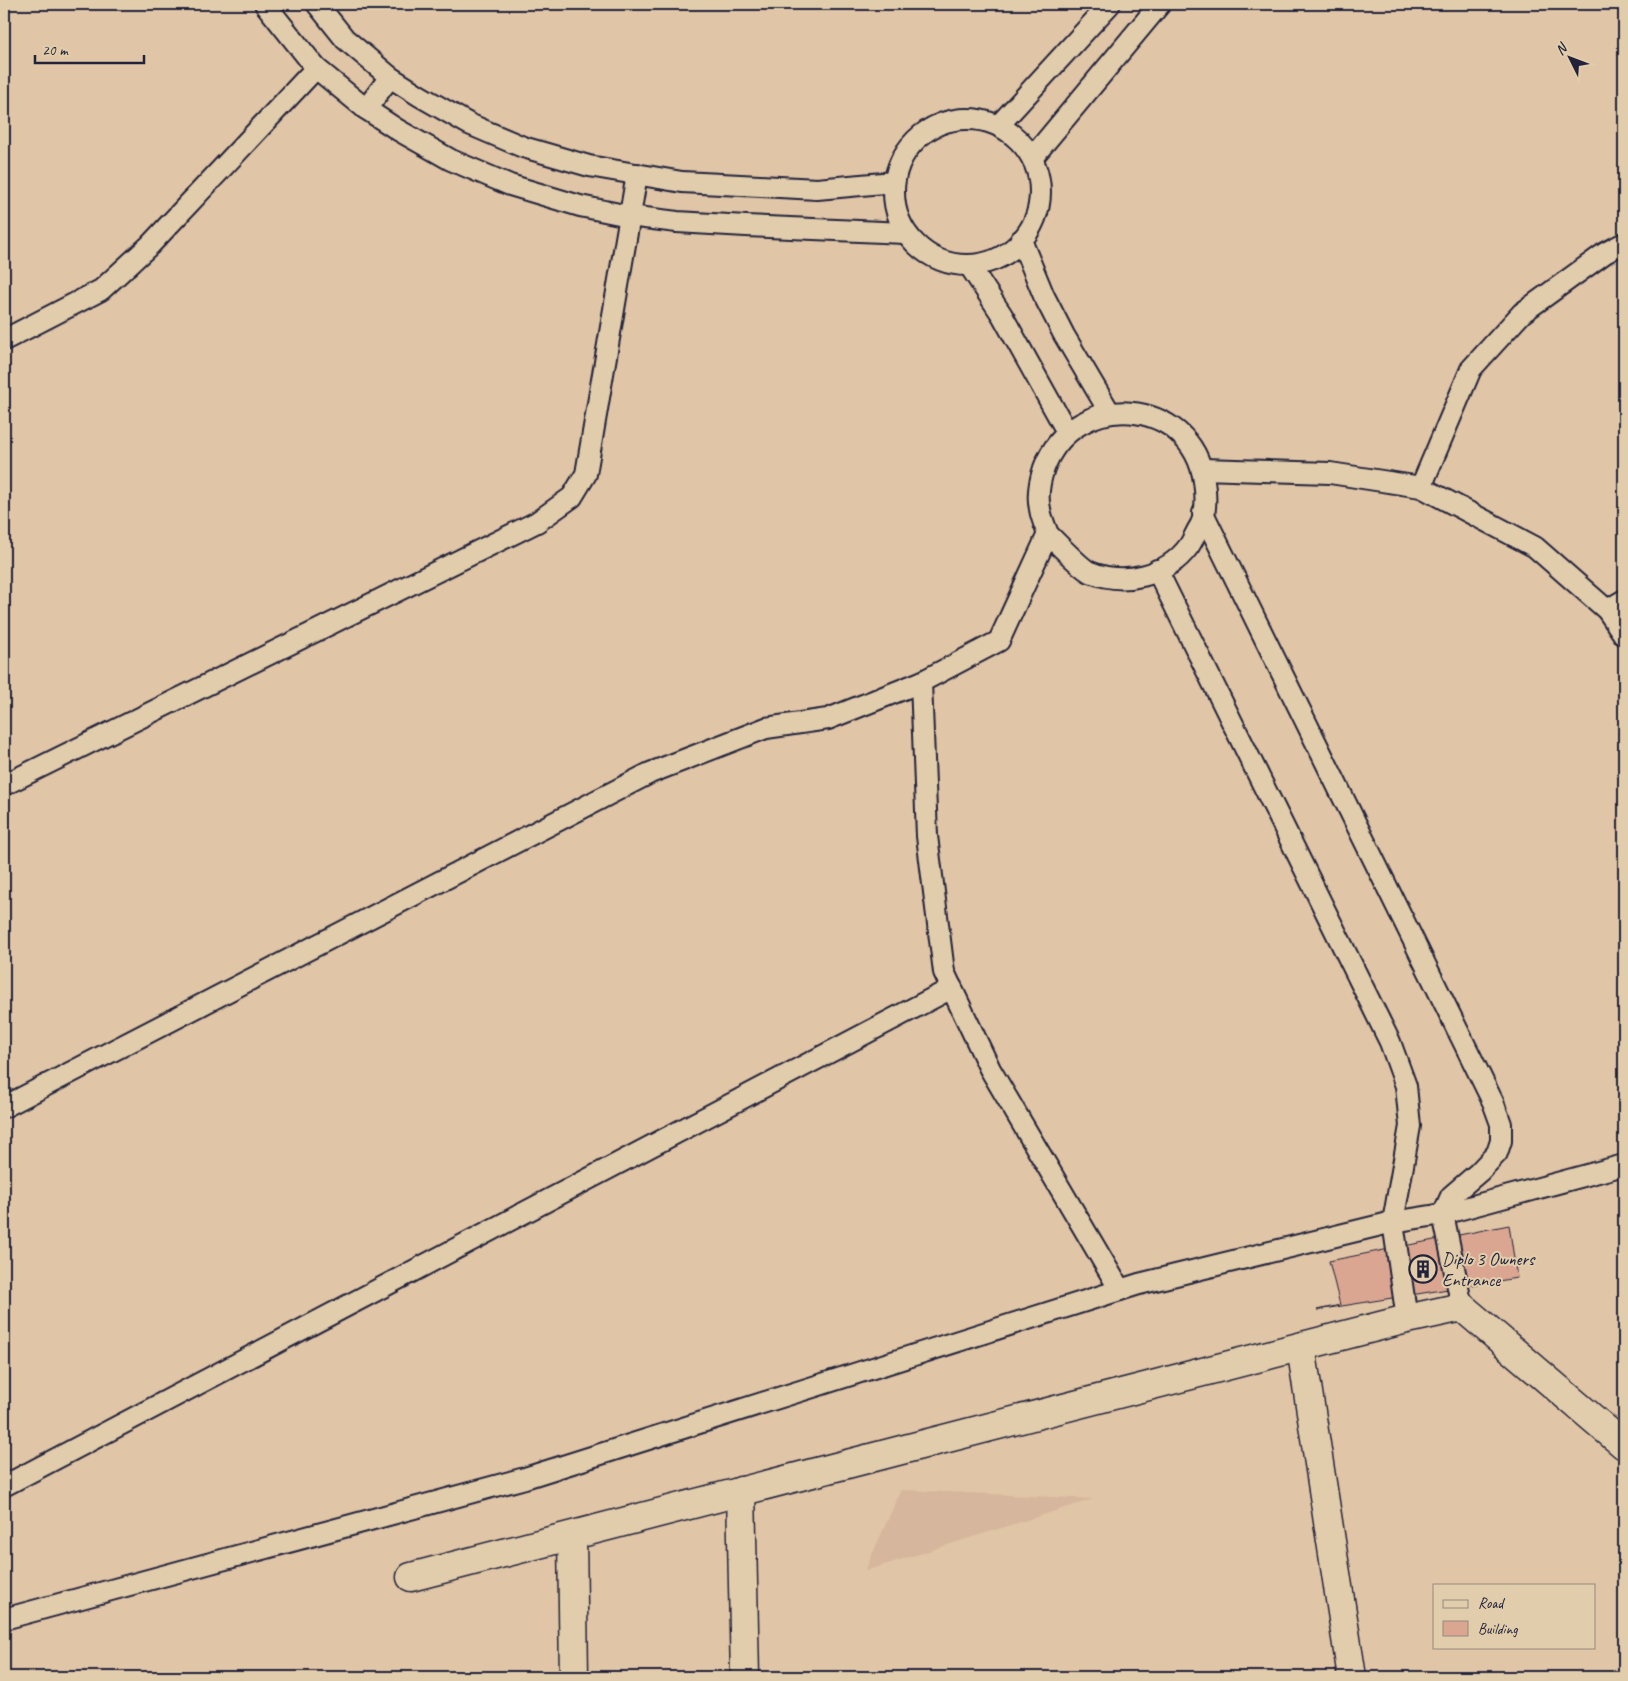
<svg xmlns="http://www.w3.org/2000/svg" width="1628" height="1681" viewBox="0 0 1628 1681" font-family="Caveat,sans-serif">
<rect width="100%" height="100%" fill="#e0c5a6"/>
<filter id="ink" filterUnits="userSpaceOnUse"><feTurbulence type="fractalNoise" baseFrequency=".02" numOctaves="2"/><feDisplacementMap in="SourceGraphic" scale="10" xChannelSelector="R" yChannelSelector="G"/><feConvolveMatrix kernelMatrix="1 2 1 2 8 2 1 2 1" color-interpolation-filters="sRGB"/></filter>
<g filter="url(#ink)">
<polygon fill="#d6b69c" points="901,1490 1009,1495 1093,1499 865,1571"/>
<polygon fill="#dba691" stroke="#22223b" points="1509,1225 1517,1278 1317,1310 1340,1305 1329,1261"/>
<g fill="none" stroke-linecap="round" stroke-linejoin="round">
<g stroke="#22223b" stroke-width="24">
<g id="service">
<polyline points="265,4 316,68 366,109 398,130 451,160 510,185 580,206 629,216 677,222 746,226 905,233"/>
<polyline points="317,4 345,39 390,77 420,96 469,124 523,147 589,166 682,182 817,189 894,182"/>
<polyline points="366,109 390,77"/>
<circle cx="967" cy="192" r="73"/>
<polyline points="999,125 1110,4"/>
<polyline points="1032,158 1160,4"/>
<polyline points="1021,240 1044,296 1064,335 1110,413"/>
<polyline points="969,265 1002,315 1067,432"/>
<polyline points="4,340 101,290 150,245 316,68"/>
<polyline points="1202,469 1330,473 1421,487 1535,547 1607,610 1624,635"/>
<polyline points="1421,487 1471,369 1522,313 1605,253 1624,243"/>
<polyline points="1203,513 1493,1102 1501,1124 1501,1141 1497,1153 1479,1172 1451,1196 1443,1214 1462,1307"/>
<path d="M1048,534c8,8 34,35 42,38 34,14 77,4 99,-26 4,-6 7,-14 11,-20 7,-13 6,-31 4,-45 -13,-85 -130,-93 -160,-13 -4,12 -7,28 -4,41 1,8 5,17 8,25l-49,107 -78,41 6,154 17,136 46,97 130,221"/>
<polyline points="1157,570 1390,1042 1406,1086 1410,1126 1393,1222 1407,1319"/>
<polyline points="1607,610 1624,600"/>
<polyline points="4,785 537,522 572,497 586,474 637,174"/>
<polyline points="4,1107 650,773 766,728 828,719 921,682"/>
<polyline points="4,1486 952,988"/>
<polyline points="4,1619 525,1478 1139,1284 1393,1222 1443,1214 1624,1165"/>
</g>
</g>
<g stroke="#22223b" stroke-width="31">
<g id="minor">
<polyline points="1301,1347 1352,1677"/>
<polyline points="741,1491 745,1677"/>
<polyline points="572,1536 574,1677"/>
<polyline points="411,1577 1407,1319 1462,1307 1624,1445"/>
</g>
</g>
<use href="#service" stroke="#e1cdab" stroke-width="20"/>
<use href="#minor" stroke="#e1cdab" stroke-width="28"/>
</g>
</g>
<defs>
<g id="building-ring" transform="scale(1.4375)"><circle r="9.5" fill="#e1cdab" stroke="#22223b" stroke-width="1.5"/><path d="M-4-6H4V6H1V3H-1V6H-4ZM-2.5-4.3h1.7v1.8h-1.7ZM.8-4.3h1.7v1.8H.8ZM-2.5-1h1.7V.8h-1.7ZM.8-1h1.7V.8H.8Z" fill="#22223b"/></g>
</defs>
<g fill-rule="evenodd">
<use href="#building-ring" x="1423" y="1269"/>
</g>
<g text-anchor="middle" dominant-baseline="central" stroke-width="4" stroke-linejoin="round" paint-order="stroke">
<g font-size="18" fill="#22223b" stroke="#e1cdab" text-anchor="start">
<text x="1442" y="1259">Diplo 3 Owners<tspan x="1442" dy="21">Entrance</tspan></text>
</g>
</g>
<rect width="1628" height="1681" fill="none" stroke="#e1cdab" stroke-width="20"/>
<rect x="10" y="10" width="1608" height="1661" fill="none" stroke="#22223b" stroke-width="2" filter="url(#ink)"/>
<rect x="1433" y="1584" width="162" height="65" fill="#e1cdab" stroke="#95897e"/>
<rect x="1443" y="1600" width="25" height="8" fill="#e1cdab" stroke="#95897e"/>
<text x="1478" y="1608" font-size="15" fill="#22223b">Road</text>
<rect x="1443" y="1621" width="25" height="15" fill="#dba691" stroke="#95897e"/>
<text x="1478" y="1634" font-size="15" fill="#22223b">Building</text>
<g transform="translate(1570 58) rotate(312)" stroke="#e1cdab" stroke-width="4" paint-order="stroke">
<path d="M0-4L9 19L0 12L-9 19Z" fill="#22223b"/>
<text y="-8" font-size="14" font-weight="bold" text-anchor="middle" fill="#22223b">N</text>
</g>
<path d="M35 55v8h109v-8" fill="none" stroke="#22223b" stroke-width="2.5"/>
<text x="42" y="55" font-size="15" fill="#22223b" stroke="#e1cdab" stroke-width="4" paint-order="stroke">20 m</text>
</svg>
